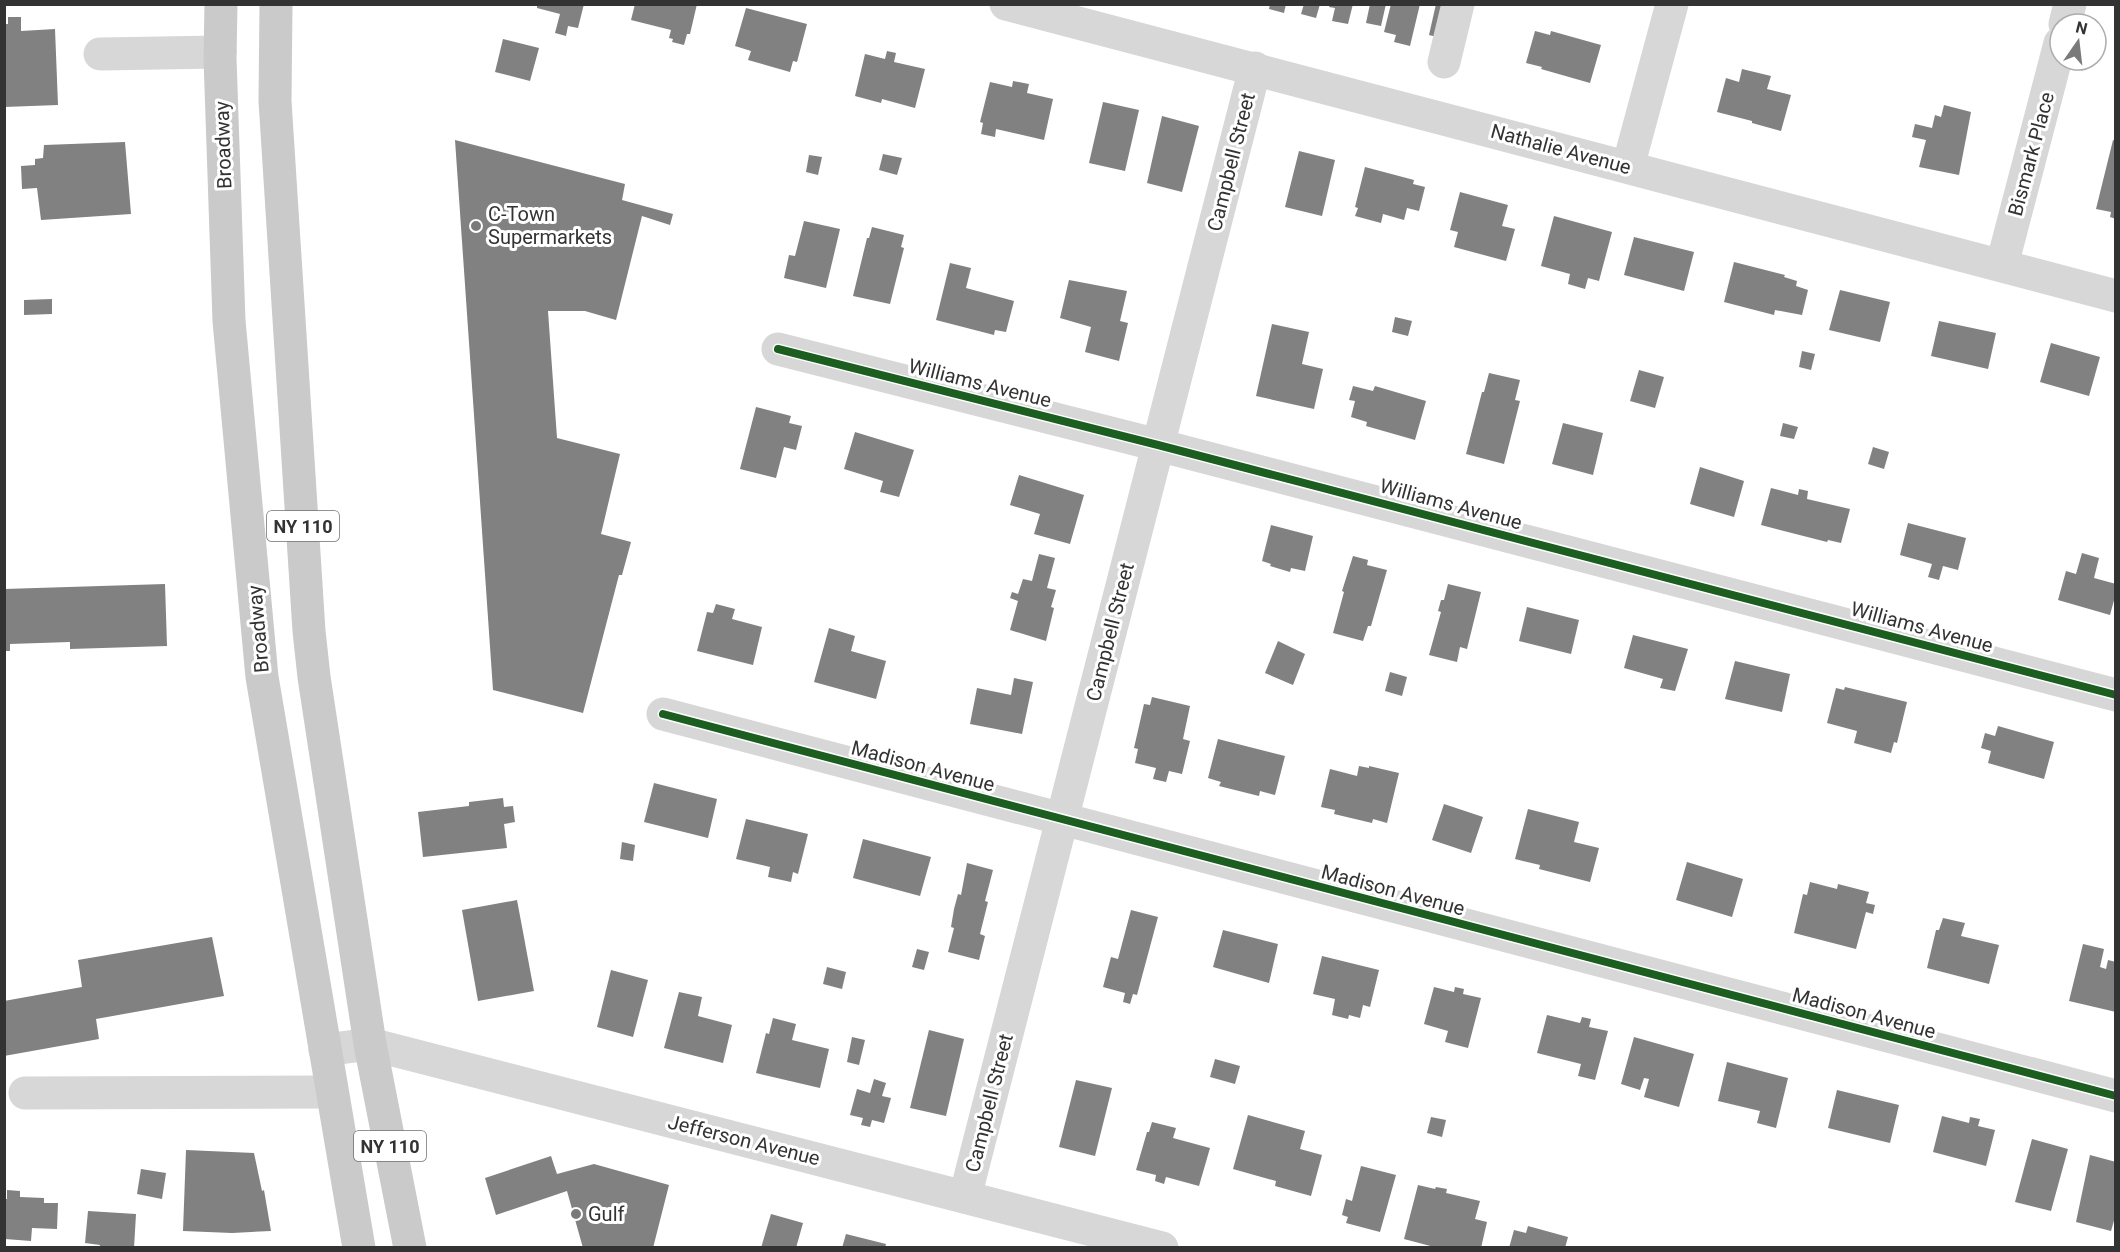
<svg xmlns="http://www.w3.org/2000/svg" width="2120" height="1252" viewBox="0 0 2120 1252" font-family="Roboto,sans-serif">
<rect width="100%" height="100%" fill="#fff"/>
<g fill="#818181">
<polygon points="537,4 584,4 578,28 568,26 566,36 555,33 560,14 537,8"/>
<polygon points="635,4 697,4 690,34 687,34 684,45 672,42 673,39 669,38 671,30 631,20"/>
<polygon points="1270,4 1286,4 1284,13 1269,9"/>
<polygon points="1304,4 1320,4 1316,18 1301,14"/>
<polygon points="1330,4 1353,4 1348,24 1332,21 1335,8 1329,7"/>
<polygon points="1370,4 1386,4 1381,26 1366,23"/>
<polygon points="1391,4 1420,4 1410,46 1394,42 1396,35 1384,32"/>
<polygon points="1436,4 1454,4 1445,39 1429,35"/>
<polygon points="746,8 807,24 797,62 793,61 790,72 748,60 751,51 735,46"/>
<polygon points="8,17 21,17 21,31 55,29 58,105 4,107 4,24 8,24"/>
<polygon points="1535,31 1550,35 1551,31 1601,45 1590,83 1541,69 1542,67 1526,63"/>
<polygon points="503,39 539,48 530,81 495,72"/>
<polygon points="887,51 896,53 894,62 925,69 915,108 882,99 881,103 855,96 865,54 885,59"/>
<polygon points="1742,69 1771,76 1767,89 1791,95 1781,131 1752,123 1752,121 1717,112 1726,78 1739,82"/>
<polygon points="1013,81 1029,84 1027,93 1053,99 1044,140 996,129 995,137 981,134 983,123 980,122 990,82 1012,87"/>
<polygon points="1103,102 1139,110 1125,171 1089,163"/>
<polygon points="1944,105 1971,112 1959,175 1919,167 1926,140 1912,137 1915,124 1932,128 1935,115 1941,117"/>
<polygon points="1162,116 1199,126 1182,192 1147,183"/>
<polygon points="455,140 625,184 622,200 673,214 670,225 642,216 616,320 585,311 548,311 557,438 620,454 601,534 631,542 622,575 619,575 583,713 493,690"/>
<polygon points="2113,140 2116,141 2116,219 2110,217 2111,212 2096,209"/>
<polygon points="125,142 131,214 41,220 37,188 22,189 21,166 35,165 35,159 43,158 44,145"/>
<polygon points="1299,151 1335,160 1322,216 1285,207"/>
<polygon points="883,154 902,158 897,175 879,170"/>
<polygon points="809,155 822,157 818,175 806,172"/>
<polygon points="1365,167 1414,180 1413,184 1425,187 1419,211 1407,208 1404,220 1383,214 1381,223 1355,216 1358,208 1355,207"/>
<polygon points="1460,192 1508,205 1502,226 1515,229 1506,261 1454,247 1458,232 1450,230"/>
<polygon points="1554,216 1612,232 1599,281 1588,278 1585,289 1568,284 1570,274 1541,266"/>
<polygon points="804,221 840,229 826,288 784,278 789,255 795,256"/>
<polygon points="872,227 904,235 901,247 904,248 890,304 853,296 867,238 869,238"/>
<polygon points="1634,237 1694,252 1684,291 1624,275"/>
<polygon points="1734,262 1785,275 1784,277 1797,281 1796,286 1808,290 1802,315 1775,310 1774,315 1724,302"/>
<polygon points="950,263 971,268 966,288 1014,301 1006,332 995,330 994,335 936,320"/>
<polygon points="1069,280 1127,291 1120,321 1128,323 1119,361 1085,352 1091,327 1060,318"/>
<polygon points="1840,290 1890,302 1880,342 1829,330"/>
<polygon points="52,299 52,314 24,315 24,300"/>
<polygon points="1395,317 1412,321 1408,336 1392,332"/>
<polygon points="1939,321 1996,333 1988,369 1931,356"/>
<polygon points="1272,324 1309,332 1302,364 1323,369 1314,409 1256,396"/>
<polygon points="2051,343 2100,357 2089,396 2040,382"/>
<polygon points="1802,351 1815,354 1811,370 1799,367"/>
<polygon points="1639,370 1664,377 1655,408 1630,401"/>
<polygon points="1489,373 1520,380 1515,400 1520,401 1504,464 1466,454 1482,392 1484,392"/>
<polygon points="1353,386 1373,391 1375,386 1426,401 1415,440 1366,426 1367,422 1351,417 1355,401 1349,400"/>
<polygon points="756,407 791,416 789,423 802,426 796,450 784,447 776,478 740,469"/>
<polygon points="1563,423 1603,433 1593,475 1552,464"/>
<polygon points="1783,423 1798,427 1794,439 1780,436"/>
<polygon points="855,432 914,450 899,497 880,492 883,481 844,469"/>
<polygon points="1873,447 1889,452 1884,469 1868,464"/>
<polygon points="1700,467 1744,481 1734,517 1690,504"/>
<polygon points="1019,475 1084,495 1070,544 1034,534 1040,514 1010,505"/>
<polygon points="1771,488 1798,495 1799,489 1808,491 1807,499 1850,509 1841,543 1828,540 1827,542 1761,525"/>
<polygon points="1908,523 1966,538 1958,570 1943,566 1939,580 1928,577 1932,564 1900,555"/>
<polygon points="1271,525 1313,536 1305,571 1291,568 1290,572 1270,566 1271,564 1262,561"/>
<polygon points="2082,553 2099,558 2094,578 2116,584 2116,593 2110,615 2058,600 2066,571 2076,574"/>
<polygon points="1039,554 1055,558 1047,588 1056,590 1051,607 1054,608 1046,641 1010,630 1018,601 1010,598 1012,592 1018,594 1023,579 1032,581"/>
<polygon points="1353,556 1368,560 1367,565 1387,570 1371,626 1368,626 1363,641 1333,633 1344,592 1342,591"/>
<polygon points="165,584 167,646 70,649 70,642 10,644 10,651 4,651 4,589"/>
<polygon points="1448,584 1481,592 1467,649 1460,647 1457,662 1429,655 1441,612 1438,611 1441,600 1444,600"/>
<polygon points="716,604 735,609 732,619 762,627 753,665 697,651 707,612 713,613"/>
<polygon points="1527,607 1579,620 1571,654 1519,641"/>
<polygon points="829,628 855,636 851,651 886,661 876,699 814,682"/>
<polygon points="1633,635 1688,649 1675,691 1660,688 1663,679 1624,668"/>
<polygon points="1278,641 1305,654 1293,685 1265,673"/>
<polygon points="1735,661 1790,674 1782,712 1725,699"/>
<polygon points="1390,672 1407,677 1402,696 1385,691"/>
<polygon points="1014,678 1033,682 1022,734 970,724 977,688 1011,695"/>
<polygon points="1845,687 1907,702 1897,743 1894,742 1891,753 1854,743 1857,731 1827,723 1836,688 1844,690"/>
<polygon points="1152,697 1190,706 1183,739 1190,741 1182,774 1169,771 1166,782 1153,779 1156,768 1135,763 1138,749 1134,748 1144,704 1150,705"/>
<polygon points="1998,726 2054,742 2044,779 1988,763 1991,751 1981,748 1985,733 1995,736"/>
<polygon points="1218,739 1285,756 1275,795 1260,791 1259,796 1219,786 1221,782 1208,778"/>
<polygon points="1359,766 1369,768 1369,766 1399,773 1387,823 1373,819 1372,823 1334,814 1335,810 1321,807 1330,769 1357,776"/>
<polygon points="654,783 717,799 708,838 644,822"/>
<polygon points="503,798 504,807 513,806 515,822 504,824 507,848 423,857 418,812 469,806 469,802"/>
<polygon points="1444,804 1483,817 1471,853 1432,840"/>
<polygon points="1528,809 1579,822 1574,842 1599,848 1590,882 1539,869 1540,865 1515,859"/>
<polygon points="746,819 808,834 798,874 793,872 791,882 768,877 770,867 736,859"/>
<polygon points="863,839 931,857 920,896 853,878"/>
<polygon points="622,842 635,845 633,861 620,859"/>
<polygon points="1687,862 1743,879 1732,917 1676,900"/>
<polygon points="967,863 993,870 985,901 988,902 980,934 985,936 979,960 948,952 954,928 951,927 954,909 958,894 961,895"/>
<polygon points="1810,882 1837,889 1838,884 1869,892 1866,903 1875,905 1873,914 1866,912 1856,949 1794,933 1803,894 1807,895"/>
<polygon points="517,900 534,991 478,1001 462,910"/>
<polygon points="1131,910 1158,917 1137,995 1133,994 1130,1004 1123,1002 1125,993 1103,987 1111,957 1118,959"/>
<polygon points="1943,918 1965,923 1961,936 1999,945 1989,984 1927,968 1936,930 1939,930"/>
<polygon points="1223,930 1278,944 1269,983 1213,967"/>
<polygon points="212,937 224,996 96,1019 99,1039 4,1056 4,1001 82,987 78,960"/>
<polygon points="2083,944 2104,949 2100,967 2106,969 2108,960 2116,962 2116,1012 2069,1001"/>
<polygon points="917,949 929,952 924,970 912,967"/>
<polygon points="1322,956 1379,970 1370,1007 1363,1005 1360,1018 1349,1015 1348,1019 1332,1015 1335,999 1313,994"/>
<polygon points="827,967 846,972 842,989 823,984"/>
<polygon points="611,970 648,980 633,1037 597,1027"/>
<polygon points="1434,987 1454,992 1455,987 1464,989 1463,994 1481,998 1468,1048 1445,1042 1448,1031 1424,1024"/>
<polygon points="679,992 702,997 698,1016 732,1025 723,1063 664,1048"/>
<polygon points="1547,1015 1580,1023 1582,1017 1591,1019 1589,1027 1608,1031 1595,1080 1578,1076 1581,1064 1537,1053"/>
<polygon points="773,1018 796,1024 792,1040 829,1049 820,1088 756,1073 766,1033 769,1034"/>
<polygon points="929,1030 964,1039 946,1116 910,1108"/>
<polygon points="852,1037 865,1040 859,1065 847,1062"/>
<polygon points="1634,1037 1694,1054 1679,1107 1644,1097 1649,1079 1644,1078 1640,1090 1621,1084"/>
<polygon points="1215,1059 1240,1066 1235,1084 1210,1077"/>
<polygon points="1727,1062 1788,1078 1776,1128 1757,1123 1760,1111 1718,1101"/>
<polygon points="874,1079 886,1083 882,1096 891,1098 884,1123 872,1120 870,1127 861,1125 863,1118 850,1115 857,1089 870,1093"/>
<polygon points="1076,1080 1112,1088 1095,1156 1059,1147"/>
<polygon points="1837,1090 1899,1105 1890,1143 1828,1128"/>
<polygon points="1248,1115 1305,1131 1300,1149 1322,1155 1311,1196 1275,1186 1276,1181 1233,1169"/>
<polygon points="1942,1116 1969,1123 1970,1117 1980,1119 1978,1126 1995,1130 1986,1166 1933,1152"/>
<polygon points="1431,1117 1446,1120 1442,1137 1427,1133"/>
<polygon points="1152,1122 1176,1128 1173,1138 1210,1148 1199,1186 1166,1177 1164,1184 1155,1181 1156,1175 1136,1170 1147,1132 1149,1132"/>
<polygon points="2032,1139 2068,1149 2051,1211 2015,1202"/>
<polygon points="186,1150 254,1153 262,1191 264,1190 271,1231 232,1233 183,1231"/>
<polygon points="2090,1155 2116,1162 2116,1214 2111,1231 2076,1222"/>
<polygon points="551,1156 557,1174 594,1164 669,1185 653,1248 583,1248 567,1191 496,1215 485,1178"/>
<polygon points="1361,1166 1396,1175 1380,1232 1346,1223 1348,1217 1342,1215 1346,1199 1352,1201"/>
<polygon points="141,1169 166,1173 162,1199 137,1194"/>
<polygon points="1418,1185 1435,1189 1436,1187 1447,1189 1446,1193 1480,1201 1475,1219 1487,1222 1481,1248 1468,1246 1468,1248 1438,1248 1404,1239"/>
<polygon points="7,1190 20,1191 20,1197 44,1198 44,1203 58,1203 57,1229 32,1228 31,1241 5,1239 4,1199 7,1199"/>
<polygon points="88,1211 136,1214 134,1248 111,1246 111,1248 99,1248 100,1245 85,1243"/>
<polygon points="771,1214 803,1223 796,1248 761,1248"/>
<polygon points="1528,1226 1568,1237 1565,1248 1509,1248 1514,1230 1526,1233"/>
<polygon points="846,1234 886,1244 885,1248 842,1248"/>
</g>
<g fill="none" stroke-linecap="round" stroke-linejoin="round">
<g stroke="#d7d7d7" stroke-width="33">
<polyline points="1006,4 2116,296"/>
<polyline points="2065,24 2070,4"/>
<polyline points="100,54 220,52"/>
<polyline points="1444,62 1458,4"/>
<polyline points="1628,167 1672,4"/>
<polyline points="2002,265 2060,43"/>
<polyline points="778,349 1158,445 2116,695"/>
<polyline points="663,714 2116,1096"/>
<polyline points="325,1050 370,1044 1162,1248"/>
<polyline points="25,1093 332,1092"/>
<polyline points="965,1197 1255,68"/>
</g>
<g stroke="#cacaca" stroke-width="33">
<polyline points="221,4 220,58 229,321 262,677 359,1248"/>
<polyline points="276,4 275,101 309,631 314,677 370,1044 410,1248"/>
</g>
<g stroke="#fff" stroke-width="11">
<g id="cycleway">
<polyline points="778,349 1158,445 2116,695"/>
<polyline points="663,714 2116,1096"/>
</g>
</g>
<use href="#cycleway" stroke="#1b5e20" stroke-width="8"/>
</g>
<g fill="#7a7a7a" stroke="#fff" stroke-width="2">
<circle cx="476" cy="226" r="6"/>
<circle cx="576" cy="1214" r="6"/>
</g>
<g text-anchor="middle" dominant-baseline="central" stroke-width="6" stroke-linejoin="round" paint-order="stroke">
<g fill="#fff" stroke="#707070" stroke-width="1.5">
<rect x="267" y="511" width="72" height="30" rx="4.5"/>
<rect x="354" y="1131" width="72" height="30" rx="4.5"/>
</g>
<g font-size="18" font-weight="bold" fill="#333">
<text x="303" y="526">NY 110</text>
<text x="390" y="1146">NY 110</text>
</g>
<g font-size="20" fill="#333" stroke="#fff">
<text transform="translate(223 145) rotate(-92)">Broadway</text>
<text transform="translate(1561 149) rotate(15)">Nathalie Avenue</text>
<text transform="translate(2031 154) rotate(-75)">Bismark Place</text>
<text transform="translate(1231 162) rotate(-76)">Campbell Street</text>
<text transform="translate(980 383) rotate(14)">Williams Avenue</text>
<text transform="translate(1451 504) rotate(15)">Williams Avenue</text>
<text transform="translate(1922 627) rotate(15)">Williams Avenue</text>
<text transform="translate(258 629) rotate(-95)">Broadway</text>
<text transform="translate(1110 632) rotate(-76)">Campbell Street</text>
<text transform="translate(923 766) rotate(15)">Madison Avenue</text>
<text transform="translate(1393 890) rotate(15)">Madison Avenue</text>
<text transform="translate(1864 1013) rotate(15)">Madison Avenue</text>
<text transform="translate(989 1103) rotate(-76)">Campbell Street</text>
<text transform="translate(744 1140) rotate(14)">Jefferson Avenue</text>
</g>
<g font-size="20" fill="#333" stroke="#fff" text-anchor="start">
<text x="488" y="214">C‑Town<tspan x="488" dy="23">Supermarkets</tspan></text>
<text x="588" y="1214">Gulf</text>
</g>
</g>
<rect width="2120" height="1252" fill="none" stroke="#333333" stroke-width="12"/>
<g transform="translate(2078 42) rotate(14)"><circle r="28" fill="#ffffff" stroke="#adadad" stroke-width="1.5"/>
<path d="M0-4.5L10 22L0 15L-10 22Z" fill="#7a7a7a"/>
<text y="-9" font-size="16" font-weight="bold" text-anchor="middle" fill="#333333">N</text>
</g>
</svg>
